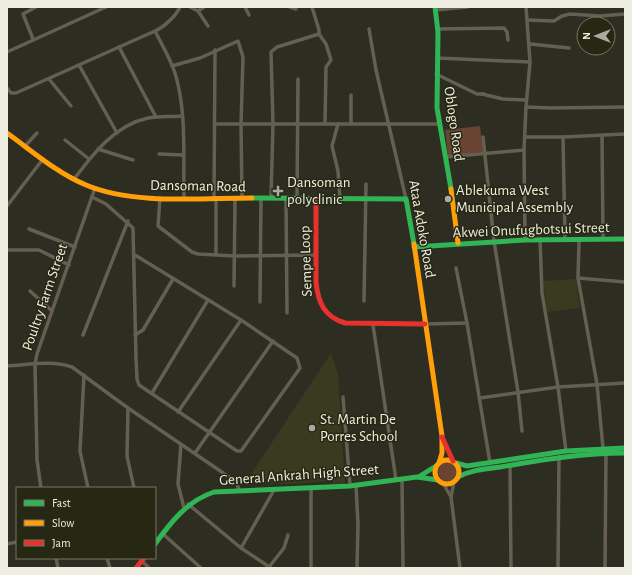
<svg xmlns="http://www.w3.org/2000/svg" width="632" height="575" viewBox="0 0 632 575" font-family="'Alegreya Sans',sans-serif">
<rect width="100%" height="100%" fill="#2d2d22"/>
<g fill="#393a20">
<polygon points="576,279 580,308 547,312 543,281"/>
<polygon points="331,353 338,374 345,483 333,484 332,481 291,484 245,483"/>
</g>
<g fill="#6a4432">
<polygon points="480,126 483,152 448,156 445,130"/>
<circle cx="448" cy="472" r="10"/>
</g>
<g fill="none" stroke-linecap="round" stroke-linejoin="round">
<g stroke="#655f52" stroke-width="3.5">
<polyline points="190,7 198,11 208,26"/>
<polyline points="245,7 249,15"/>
<polyline points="290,7 296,9"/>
<polyline points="435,10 468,7"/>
<polyline points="198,11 204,7"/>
<polyline points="528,20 554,21 562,16 570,14 600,16 625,14"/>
<polyline points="369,29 376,70 406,199"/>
<polyline points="437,29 504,28 507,32 508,40"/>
<path d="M155,31c7,14 15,27 20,42 12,39 8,84 9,125"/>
<polyline points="319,34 326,44 331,60 326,67 325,124"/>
<polyline points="33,39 23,14 36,7"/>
<polyline points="530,44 569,48"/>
<polyline points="119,47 156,117"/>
<polyline points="7,52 106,7"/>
<polyline points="437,58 530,62"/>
<polyline points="79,65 117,133"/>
<polyline points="172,66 200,58 238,41 243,57 241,124 242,198"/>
<polyline points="436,74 477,94 484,94"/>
<polyline points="49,79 71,106"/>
<path d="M7,88l4,5h5l139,-62c9,-4 21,-15 25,-24"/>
<polyline points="482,94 503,99 526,100"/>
<polyline points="351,95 351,124"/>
<polyline points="526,107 551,108 625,107"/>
<polyline points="215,124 440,124"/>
<polyline points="338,124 332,146 338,171 340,199"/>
<polyline points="602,136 603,239"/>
<polyline points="483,137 494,241 518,392 522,431"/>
<polyline points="525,137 563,137 625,134"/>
<polyline points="563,137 565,239"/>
<polyline points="65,140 89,159"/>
<polyline points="25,146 37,133"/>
<polyline points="98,149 133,160"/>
<polyline points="159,154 183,155"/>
<polyline points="446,157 524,150"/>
<path d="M74,179c19,-25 41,-54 74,-61 11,-2 23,-1 34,-2"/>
<polyline points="92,197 106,204 133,228 136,358 137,379 139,385 237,451 241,451 300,368 297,358 241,320 135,255"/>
<polyline points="160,198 158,226 192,252 198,254 235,256 316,255"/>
<polyline points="214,198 215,50"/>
<polyline points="271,198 273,124 271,52 277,47 319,34 319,30 312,7"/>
<polyline points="286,199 287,313"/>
<polyline points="297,199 298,79"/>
<polyline points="7,206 43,159"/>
<polyline points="29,229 75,247"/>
<polyline points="540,239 542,293 558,387 566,451"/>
<polyline points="525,240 524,150 526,107 530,62 526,7"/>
<polyline points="579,241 578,278 597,384 603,448"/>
<polyline points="9,250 39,250 69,265"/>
<polyline points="216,255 216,198"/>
<polyline points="456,268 467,323 490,463"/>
<polyline points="578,278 625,282"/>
<polyline points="234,286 235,199"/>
<polyline points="30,291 52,311"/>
<polyline points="364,301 366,184"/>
<polyline points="260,302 261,198"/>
<polyline points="425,324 467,323"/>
<polyline points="373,325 396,480"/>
<polyline points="83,335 128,221"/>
<polyline points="135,335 143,330 173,279"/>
<path d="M7,366c21,-1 44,-6 65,1l56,41 101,69 8,7 2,6"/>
<polyline points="84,375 80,451 88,488"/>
<polyline points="152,393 208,300"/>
<polyline points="343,397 350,486"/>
<polyline points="480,398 558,387 625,383"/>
<polyline points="128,408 127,456 134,488"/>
<polyline points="178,412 241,320"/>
<polyline points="181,444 178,484 184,508"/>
<polyline points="195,453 273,341"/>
<polyline points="510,465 511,568"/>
<polyline points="402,479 403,568"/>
<polyline points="454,482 451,497 460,568"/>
<polyline points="443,483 451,497"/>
<polyline points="356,486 358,524 357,568"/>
<polyline points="41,488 37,460 35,364 37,354 95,188"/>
<polyline points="311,489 311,568"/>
<polyline points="188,504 241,548 271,568"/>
<polyline points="163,534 201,568"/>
<polyline points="7,544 17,542"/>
<polyline points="241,548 274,490"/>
<polyline points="56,558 58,568"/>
<polyline points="107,558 110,568"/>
<polyline points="142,561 149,568"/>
<polyline points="269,567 284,548 288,535"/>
<polyline points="558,568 559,457"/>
<polyline points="605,568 606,453"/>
</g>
<g stroke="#30b455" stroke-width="5">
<polyline points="435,7 438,32 437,108 451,189"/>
<polyline points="252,198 406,199 414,244"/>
<polyline points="414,247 525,240 625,239"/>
<polyline points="456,463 467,466 566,451 625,448"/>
<polyline points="420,476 436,466"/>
<path d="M458,477c13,-7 27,-8 42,-10 42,-7 82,-14 125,-14"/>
<path d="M155,544c16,-22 32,-43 59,-52l136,-6 67,-9 21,3"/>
</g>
<g stroke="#ff9f0a" stroke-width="5">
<path d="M7,133c25,18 50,40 79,52 47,20 114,13 166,13"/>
<polyline points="451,189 458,243"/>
<polyline points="414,244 442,436 442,453 439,463"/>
<circle cx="447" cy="472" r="12"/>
</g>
<g stroke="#e5322d" stroke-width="5">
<path d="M316,199v83c2,20 8,35 29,41l80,1"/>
<polyline points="442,437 453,461"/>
<polyline points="136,568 144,558"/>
</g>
</g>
<g fill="#aaaa9e" stroke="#272813" stroke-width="1.5">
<path d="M276 185h4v4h4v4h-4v4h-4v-4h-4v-4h4z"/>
<circle cx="448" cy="199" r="4"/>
<circle cx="312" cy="428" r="4"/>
</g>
<g text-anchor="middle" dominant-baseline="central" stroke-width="3" stroke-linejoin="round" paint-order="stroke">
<g font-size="15" fill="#edeee1" stroke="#272813">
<text transform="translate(454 124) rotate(82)">Oblogo Road</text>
<text transform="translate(198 186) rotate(1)">Dansoman Road</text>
<text transform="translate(422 229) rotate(80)">Ataa Adoko Road</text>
<text transform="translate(531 230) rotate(-2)">Akwei Onufugbotsui Street</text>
<text transform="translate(306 261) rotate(-92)">Sempe Loop</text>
<text transform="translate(45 297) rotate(-71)">Poultry Farm Street</text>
<text transform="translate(299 475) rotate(-4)">General Ankrah High Street</text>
</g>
<g font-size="15" fill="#edeee1" stroke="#272813" text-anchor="start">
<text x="287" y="182">Dansoman<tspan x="287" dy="17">polyclinic</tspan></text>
<text x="456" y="190">Ablekuma West<tspan x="456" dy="17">Municipal Assembly</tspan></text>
<text x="320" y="419">St. Martin De<tspan x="320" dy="17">Porres School</tspan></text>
</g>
</g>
<rect width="632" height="575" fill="none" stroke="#edeee1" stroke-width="16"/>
<rect x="16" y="487" width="140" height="72" fill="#272813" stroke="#767765"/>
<rect x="24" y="500" width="20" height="6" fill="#30b455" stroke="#767765"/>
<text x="52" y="507" font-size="12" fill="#edeee1">Fast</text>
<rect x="24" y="520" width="20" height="6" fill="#ff9f0a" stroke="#767765"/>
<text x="52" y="527" font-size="12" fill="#edeee1">Slow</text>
<rect x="24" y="540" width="20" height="6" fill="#e5322d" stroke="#767765"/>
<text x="52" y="547" font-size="12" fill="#edeee1">Jam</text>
<g transform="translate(596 36) rotate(270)"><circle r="19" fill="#272813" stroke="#767765"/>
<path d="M0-3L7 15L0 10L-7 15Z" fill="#aaaa9e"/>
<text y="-6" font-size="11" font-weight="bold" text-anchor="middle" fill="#edeee1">N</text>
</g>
</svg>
